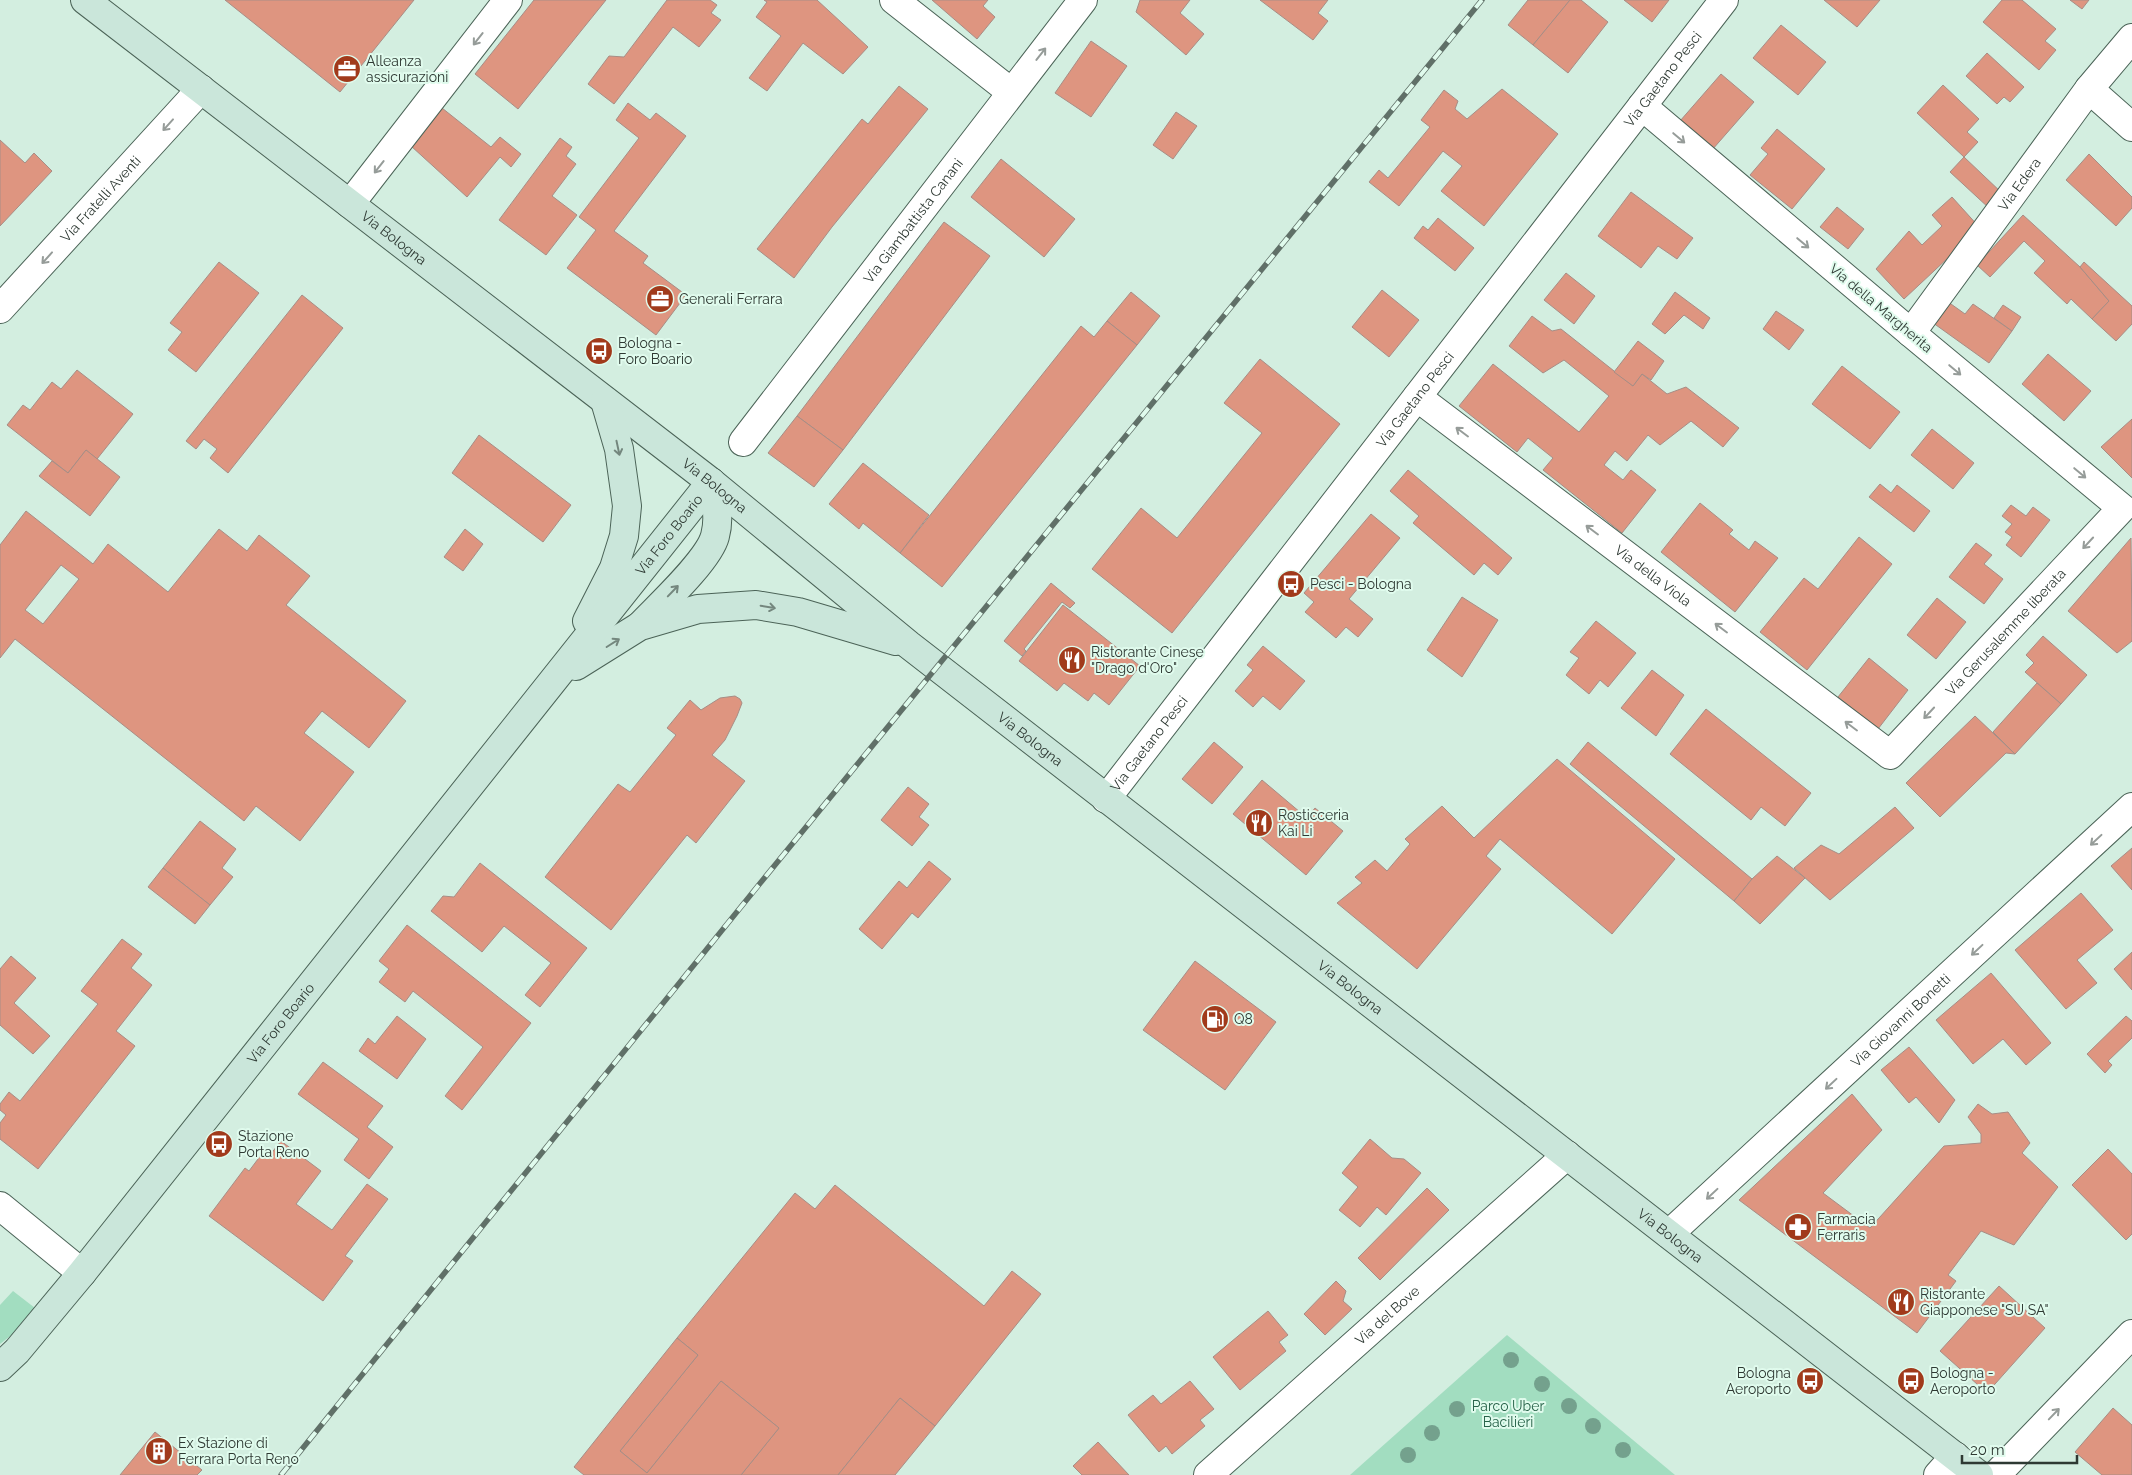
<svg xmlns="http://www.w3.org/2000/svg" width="2132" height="1475" viewBox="0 0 2132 1475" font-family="Raleway,sans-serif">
<rect width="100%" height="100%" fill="#d3eee0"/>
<g fill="#a2ddc0">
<polygon points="13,1291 35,1308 14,1333 0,1344 0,1305"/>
<polygon points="1507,1335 1675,1475 1350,1475"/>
</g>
<g fill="#de9580" stroke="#a78d85" fill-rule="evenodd">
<polygon points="225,0 414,0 340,92"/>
<polygon points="534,0 606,0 518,109 475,74"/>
<polygon points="667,0 710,0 717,5 711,13 721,20 699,47 673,27 614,104 588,84 609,56 624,57"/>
<polygon points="764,0 817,0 868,47 843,74 803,43 767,91 749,78 781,36 756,17 767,2"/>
<polygon points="932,0 988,0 983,6 995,17 977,39"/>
<polygon points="1140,0 1190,0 1180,13 1204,34 1186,55 1136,12"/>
<polygon points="1260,0 1328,0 1318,13 1328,21 1313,40"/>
<polygon points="1528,0 1570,0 1533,45 1508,25"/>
<polygon points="1570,0 1581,0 1608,22 1568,73 1533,45"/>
<polygon points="1624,0 1669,0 1652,22"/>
<polygon points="1824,0 1880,0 1857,27"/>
<polygon points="2002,0 2022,0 2056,29 2045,41 2056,50 2039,70 1983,22"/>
<polygon points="2070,0 2089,0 2082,9"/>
<polygon points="1781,25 1826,62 1798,95 1753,58"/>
<polygon points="1091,41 1127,66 1091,117 1055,93"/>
<polygon points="1987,53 2024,87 2010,102 2004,97 1997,104 1966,76"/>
<polygon points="1721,74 1754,102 1712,150 1680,121"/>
<polygon points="1943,85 1979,119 1967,132 1978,142 1964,157 1917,113"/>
<polygon points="899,86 928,109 832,227 794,278 757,249 862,119 868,124"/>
<polygon points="1502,89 1558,134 1484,226 1441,191 1462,166 1443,151 1399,206 1369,182 1379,170 1388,178 1430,127 1421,120 1444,90 1458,101 1455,109 1467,119"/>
<polygon points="628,103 650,120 656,113 686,136 614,231 648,256 643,263 686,295 656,335 567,268 596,230 579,217 639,138 616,120"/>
<polygon points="442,108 491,147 500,137 521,154 511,167 500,157 467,197 411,146"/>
<polygon points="1176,112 1197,126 1173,159 1153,145"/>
<polygon points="1777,129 1825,169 1792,209 1750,175 1768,154 1761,148"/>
<polygon points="560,138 572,147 566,156 576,164 552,196 577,215 546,255 499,220"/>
<polygon points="0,140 25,163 34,153 52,171 0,226"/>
<polygon points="2089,154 2132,197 2132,208 2116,226 2066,180"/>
<polygon points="1964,157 2003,194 1990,209 1950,172"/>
<polygon points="1001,159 1075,219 1044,257 971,197"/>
<polygon points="1631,192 1693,238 1677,259 1658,246 1641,268 1598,236"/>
<polygon points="1952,197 1980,228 1904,299 1876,269 1909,231 1922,245 1942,226 1932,215"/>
<polygon points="1837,207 1864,229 1848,249 1820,227"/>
<polygon points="2023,215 2080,267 2109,301 2092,319 2071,299 2067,304 2034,273 2045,261 2024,241 1990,277 1977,265"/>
<polygon points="1438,218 1474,248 1455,271 1414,238 1423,226 1428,230"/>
<polygon points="944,222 990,256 843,450 797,416"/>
<polygon points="219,262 259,293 196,372 168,350 182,332 170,323"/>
<polygon points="2084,262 2132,306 2132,324 2116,341 2092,319 2109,301 2080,267"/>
<polygon points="1566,273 1595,296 1574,324 1544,300"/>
<polygon points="1382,290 1419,320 1389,357 1352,327"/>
<polygon points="1131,292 1160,316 1137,345 1107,321"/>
<polygon points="1675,292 1710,318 1703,329 1684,315 1665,334 1652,324"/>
<polygon points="302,295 343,328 228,473 210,458 217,449 204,439 196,449 186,441"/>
<polygon points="1944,299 1965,314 1973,304 2012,331 1989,363 1929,320"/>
<polygon points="2003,305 2021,317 2012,331 1994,318"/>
<polygon points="1776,311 1804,330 1789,350 1763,329"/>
<polygon points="1532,316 1552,331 1561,329 1633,386 1642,374 1667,394 1686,387 1739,428 1723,447 1691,421 1660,445 1648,435 1627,461 1615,451 1604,465 1623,480 1631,470 1656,490 1622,533 1543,470 1553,458 1528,438 1517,452 1459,406 1493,364 1579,432 1609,396 1564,360 1543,373 1509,346"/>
<polygon points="1107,321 1137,345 942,587 900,553 1081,326 1094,337"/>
<polygon points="1638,341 1664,361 1651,380 1642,374 1633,386 1614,372"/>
<polygon points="2048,354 2091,391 2064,421 2022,384"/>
<polygon points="1260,359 1340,424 1172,633 1092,569 1141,508 1177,538 1262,433 1224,403"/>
<polygon points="1842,366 1900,412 1870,449 1812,404"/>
<polygon points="77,370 133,414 97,459 86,450 68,473 7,425 23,405 30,410 52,382 61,389"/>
<polygon points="797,416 843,450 814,487 768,453"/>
<polygon points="2132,419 2132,478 2101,447"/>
<polygon points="1932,429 1974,463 1953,489 1911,455"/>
<polygon points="479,435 571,505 543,542 452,473"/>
<polygon points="86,450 120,477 90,516 39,476 52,461 68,473"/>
<polygon points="863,463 929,515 900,553 863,523 859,529 829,504"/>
<polygon points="1408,470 1512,558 1498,575 1484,563 1474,575 1413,523 1419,516 1390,491"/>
<polygon points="1880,484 1891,493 1897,485 1930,511 1914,532 1869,497"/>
<polygon points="1700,503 1733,530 1729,534 1749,550 1755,541 1778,558 1735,612 1661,552"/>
<polygon points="2011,505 2026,516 2033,507 2050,520 2021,557 2006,545 2012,537 2005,532 2012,524 2002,516"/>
<path d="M26,511l67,53 15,-20 60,48 51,-63 28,22 12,-16 51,41 -24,29 120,96 -37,47 -47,-37 -18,22 50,39 -54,69 -44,-35 -12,15 -229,-182 -15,19v-113zM61,565l18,14 -36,45 -18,-14z"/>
<polygon points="1371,514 1400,538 1349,599 1373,619 1358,637 1346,627 1336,638 1305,612 1314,602 1304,593"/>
<polygon points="465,529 483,544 463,571 444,557"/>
<polygon points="1859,537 1892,564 1807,670 1760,632 1804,578 1818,589"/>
<polygon points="2131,538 2132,641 2117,653 2068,611"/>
<polygon points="1976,543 1992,555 1984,564 2003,579 1984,604 1949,577"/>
<polygon points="1051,583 1075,603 1070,608 1062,602 1024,649 1026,651 1022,656 1004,641"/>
<polygon points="1462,597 1498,620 1462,677 1427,650"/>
<polygon points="1937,598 1966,622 1936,659 1907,635"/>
<polygon points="1063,605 1140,666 1109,705 1094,693 1088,701 1064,683 1057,691 1019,661"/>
<polygon points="1596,621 1636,653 1608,687 1600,680 1589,694 1566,675 1579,658 1570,652"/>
<polygon points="2043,636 2087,675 2061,704 2025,672 2034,663 2026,655"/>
<polygon points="1263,646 1305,681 1280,710 1263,696 1253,707 1235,691 1253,670 1247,665"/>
<polygon points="1869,658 1908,690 1878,729 1838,697"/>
<polygon points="1652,670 1684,695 1656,736 1621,708"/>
<polygon points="2037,683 2061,704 2015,754 1993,732"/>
<polygon points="735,696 740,699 742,703 737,716 725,740 712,755 745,781 696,843 687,835 611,930 545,877 618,784 630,792 676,735 667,728 690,700 701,710 720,698"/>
<polygon points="1706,709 1811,793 1785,826 1761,807 1751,820 1670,754"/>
<polygon points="1975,716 2015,754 2006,753 1940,817 1906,783"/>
<polygon points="1214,742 1243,767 1212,804 1182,779"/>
<polygon points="1588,742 1752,879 1734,901 1570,764"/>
<polygon points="1557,759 1675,859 1612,934 1500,839 1486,856 1501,869 1417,969 1337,903 1362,883 1355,877 1375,860 1387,871 1410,844 1405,839 1442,806 1474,838"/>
<polygon points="1262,780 1307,818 1315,808 1343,831 1306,875 1233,814"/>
<polygon points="908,787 929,804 919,817 929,825 912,846 881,820"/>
<polygon points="1895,807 1914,828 1830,900 1794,868 1821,845 1839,854"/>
<polygon points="200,821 236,849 222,868 233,877 210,905 163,868"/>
<polygon points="2132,848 2132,890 2111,866"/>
<polygon points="1777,856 1805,878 1760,924 1734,901 1752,879"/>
<polygon points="929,861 951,879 918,918 912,913 882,949 859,929 899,881 907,888"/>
<polygon points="480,863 587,948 540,1007 525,995 551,963 504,926 482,952 431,911 443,896 454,897"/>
<polygon points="163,868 210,905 195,924 148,887"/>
<polygon points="2081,893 2113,930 2077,960 2097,983 2066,1009 2015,950"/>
<polygon points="407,925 531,1023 462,1110 445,1096 483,1047 413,991 405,1002 379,982 389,969 379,961"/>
<polygon points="122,939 142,954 131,968 152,985 116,1031 135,1046 38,1169 0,1139 0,1123 6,1115 0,1110 0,1104 9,1092 20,1101 98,1004 81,991"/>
<polygon points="2132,952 2132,990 2114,969"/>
<polygon points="11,956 36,978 14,1003 50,1036 33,1054 0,1025 0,969"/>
<polygon points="1195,961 1276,1022 1225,1090 1143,1030"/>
<polygon points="1991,973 2051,1043 2026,1065 2003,1039 1973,1064 1936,1020"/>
<polygon points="397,1016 426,1039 397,1079 359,1051 368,1038 375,1044"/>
<polygon points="2126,1016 2132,1021 2132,1038 2108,1061 2112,1065 2105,1073 2087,1054"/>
<polygon points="1909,1047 1955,1100 1939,1123 1916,1097 1909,1103 1881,1070"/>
<polygon points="323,1062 383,1106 367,1127 393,1147 369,1179 344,1160 359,1139 298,1094"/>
<polygon points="1852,1094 1882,1130 1823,1193 1870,1228 1944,1146 1981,1143 1981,1134 1968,1117 1978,1104 1992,1114 2008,1112 2030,1143 2022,1153 2058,1187 2014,1245 1981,1231 1948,1275 1956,1281 1917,1333 1739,1200"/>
<polygon points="1370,1139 1392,1158 1404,1159 1421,1173 1386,1215 1377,1207 1360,1227 1339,1210 1358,1187 1342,1173"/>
<polygon points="281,1141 321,1171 296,1204 332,1230 367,1184 388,1199 345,1256 353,1261 323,1301 209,1216 245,1168 249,1171 264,1151 270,1155"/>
<polygon points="2108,1149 2132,1174 2132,1234 2126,1240 2072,1185"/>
<polygon points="835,1185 984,1306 1012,1271 1041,1294 935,1426 900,1398 838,1475 741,1475 779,1428 721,1381 647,1473 620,1451 698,1355 677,1338 795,1193 815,1209"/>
<polygon points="1427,1188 1449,1210 1380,1280 1358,1258"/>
<polygon points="1336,1281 1346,1291 1343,1301 1352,1309 1325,1335 1304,1314"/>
<polygon points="1999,1286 2045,1328 1987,1393 1940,1351"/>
<polygon points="1268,1311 1288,1335 1279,1342 1286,1351 1240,1390 1213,1357"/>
<polygon points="677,1338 698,1355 620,1451 647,1473 721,1381 779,1428 741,1475 584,1475 574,1467"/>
<polygon points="1190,1381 1214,1409 1200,1420 1205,1426 1172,1454 1166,1446 1159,1452 1128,1415 1153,1395 1161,1404"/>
<polygon points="900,1398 935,1426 895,1475 838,1475"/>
<polygon points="2113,1408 2132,1425 2132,1475 2102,1475 2075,1452"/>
<polygon points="155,1432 202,1470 197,1475 120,1475"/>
<polygon points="1098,1442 1129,1475 1082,1475 1073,1466"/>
</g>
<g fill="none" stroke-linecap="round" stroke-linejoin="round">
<g stroke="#4b6357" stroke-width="30">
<g id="street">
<polyline points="894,0 1011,92"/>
<polyline points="2089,89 2132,127"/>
<polyline points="350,204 508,0"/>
<path id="s1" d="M0,309l201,-220"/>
<path id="s2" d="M1911,333l178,-244 43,-51"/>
<path id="s3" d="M1417,397l473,358 232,-247 -211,-175 -269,-227"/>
<path id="s4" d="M743,442l340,-442"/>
<path id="s5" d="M1106,799l618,-799"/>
<polyline points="0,1206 82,1273"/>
<path id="s6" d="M1669,1234l463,-427"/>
<path id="s7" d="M1208,1475l359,-320"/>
<polyline points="1938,1475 1955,1456"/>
<polyline points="1996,1475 2132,1334"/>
</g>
</g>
<g stroke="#4b6357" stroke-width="30">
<g id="secondary">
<path id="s8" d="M85,0l626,482 198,163 1070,830"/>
<polyline points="587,621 614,568 624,536 627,506 619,449 605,401"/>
<path d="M641,625c18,-19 68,-65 74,-89 5,-18 1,-36 -4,-54"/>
<polyline points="576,666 640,626 698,609 756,605 798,612 896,641"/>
<path id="s9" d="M0,1367l17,-16 65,-78 629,-791"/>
</g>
</g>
<use href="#street" stroke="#fff" stroke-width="28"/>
<use href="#secondary" stroke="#cae6da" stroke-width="28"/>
<g stroke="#607068" stroke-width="5.5">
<polyline id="rail" points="281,1475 766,876 1482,0"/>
</g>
<use href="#rail" stroke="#e0fbed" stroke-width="4" stroke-dasharray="11" stroke-linecap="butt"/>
</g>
<g fill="#74a18d">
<circle cx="1511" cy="1360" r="8"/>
<circle cx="1542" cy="1384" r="8"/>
<circle cx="1569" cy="1406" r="8"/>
<circle cx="1457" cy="1409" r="8"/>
<circle cx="1593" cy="1426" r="8"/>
<circle cx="1432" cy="1433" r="8"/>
<circle cx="1623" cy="1450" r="8"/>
<circle cx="1408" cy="1455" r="8"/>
</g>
<defs><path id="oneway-shaft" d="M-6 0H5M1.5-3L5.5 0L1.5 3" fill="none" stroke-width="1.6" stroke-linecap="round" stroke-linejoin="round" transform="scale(1.25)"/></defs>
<g stroke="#969c99">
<use href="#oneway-shaft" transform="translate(478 39) rotate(128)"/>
<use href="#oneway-shaft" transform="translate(1041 54) rotate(-52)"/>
<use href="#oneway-shaft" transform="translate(168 125) rotate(132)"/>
<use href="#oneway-shaft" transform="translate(1679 138) rotate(40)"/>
<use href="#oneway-shaft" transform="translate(379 167) rotate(128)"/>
<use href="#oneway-shaft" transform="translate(1803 243) rotate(40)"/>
<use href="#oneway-shaft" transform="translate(47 258) rotate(132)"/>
<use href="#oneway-shaft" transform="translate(1955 370) rotate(40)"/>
<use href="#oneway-shaft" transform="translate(1462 432) rotate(-143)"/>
<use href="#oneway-shaft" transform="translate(2080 473) rotate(40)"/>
<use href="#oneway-shaft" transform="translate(1592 530) rotate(-143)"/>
<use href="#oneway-shaft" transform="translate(2088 543) rotate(133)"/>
<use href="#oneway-shaft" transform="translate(1721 628) rotate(-143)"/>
<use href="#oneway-shaft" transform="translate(1929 713) rotate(133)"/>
<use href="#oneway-shaft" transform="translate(1851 726) rotate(-143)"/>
<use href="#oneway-shaft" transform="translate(2096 840) rotate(137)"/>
<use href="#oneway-shaft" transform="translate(1977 950) rotate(137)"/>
<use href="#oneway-shaft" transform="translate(1831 1084) rotate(137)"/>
<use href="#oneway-shaft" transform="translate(1712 1194) rotate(137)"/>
<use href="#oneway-shaft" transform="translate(2054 1414) rotate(-46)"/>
</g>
<g stroke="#74877e">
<use href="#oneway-shaft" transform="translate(618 448) rotate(78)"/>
<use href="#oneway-shaft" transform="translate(673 591) rotate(-46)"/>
<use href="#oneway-shaft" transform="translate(768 607) rotate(10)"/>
<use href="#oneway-shaft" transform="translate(613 643) rotate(-32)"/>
</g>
<defs>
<g id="office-disc" transform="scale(1.4375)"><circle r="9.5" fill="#a13a1b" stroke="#e0fbed"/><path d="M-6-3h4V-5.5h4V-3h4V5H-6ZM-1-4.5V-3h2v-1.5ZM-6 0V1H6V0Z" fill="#fff"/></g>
<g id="bus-disc" transform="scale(1.4375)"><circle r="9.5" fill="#a13a1b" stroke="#e0fbed"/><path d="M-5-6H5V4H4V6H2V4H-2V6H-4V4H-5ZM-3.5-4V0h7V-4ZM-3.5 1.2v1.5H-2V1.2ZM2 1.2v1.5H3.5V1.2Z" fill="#fff"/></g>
<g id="restaurant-disc" transform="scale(1.4375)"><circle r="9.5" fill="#a13a1b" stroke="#e0fbed"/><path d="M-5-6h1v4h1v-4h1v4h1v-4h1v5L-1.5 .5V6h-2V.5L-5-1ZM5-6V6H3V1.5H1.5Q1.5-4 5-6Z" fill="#fff"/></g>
<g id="fuel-disc" transform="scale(1.4375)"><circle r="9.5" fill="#a13a1b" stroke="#e0fbed"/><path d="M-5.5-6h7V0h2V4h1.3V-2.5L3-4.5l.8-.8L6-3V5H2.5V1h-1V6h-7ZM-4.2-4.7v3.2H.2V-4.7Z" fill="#fff"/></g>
<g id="pharmacy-disc" transform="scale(1.4375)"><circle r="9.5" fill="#a13a1b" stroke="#e0fbed"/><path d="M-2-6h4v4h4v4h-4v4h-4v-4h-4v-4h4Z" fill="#fff"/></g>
<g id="building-disc" transform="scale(1.4375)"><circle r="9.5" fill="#a13a1b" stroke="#e0fbed"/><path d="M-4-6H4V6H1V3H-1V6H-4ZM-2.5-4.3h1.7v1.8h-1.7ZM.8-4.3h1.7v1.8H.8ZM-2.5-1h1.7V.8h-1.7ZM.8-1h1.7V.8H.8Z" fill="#fff"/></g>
</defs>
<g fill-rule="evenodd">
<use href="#office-disc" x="347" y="69"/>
<use href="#office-disc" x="660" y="299"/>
<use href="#bus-disc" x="599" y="351"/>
<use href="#bus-disc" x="1291" y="584"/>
<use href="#restaurant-disc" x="1072" y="660"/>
<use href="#restaurant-disc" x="1259" y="823"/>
<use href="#fuel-disc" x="1215" y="1019"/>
<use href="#bus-disc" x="219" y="1144"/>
<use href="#pharmacy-disc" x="1798" y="1227"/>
<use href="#restaurant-disc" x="1901" y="1302"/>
<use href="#bus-disc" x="1810" y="1381"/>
<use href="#bus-disc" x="1911" y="1381"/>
<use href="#building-disc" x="159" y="1451"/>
</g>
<g text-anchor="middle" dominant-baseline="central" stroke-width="4" stroke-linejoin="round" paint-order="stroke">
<g font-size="14" fill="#2e3933" stroke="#e0fbed" text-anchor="start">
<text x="366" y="61">Alleanza<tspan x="366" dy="16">assicurazioni</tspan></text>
<text x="679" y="299">Generali Ferrara</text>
<text x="618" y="343">Bologna -<tspan x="618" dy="16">Foro Boario</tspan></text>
<text x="1310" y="584">Pesci - Bologna</text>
<text x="1091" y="652">Ristorante Cinese<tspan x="1091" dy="16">"Drago d'Oro"</tspan></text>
<text x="1278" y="815">Rosticceria<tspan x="1278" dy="16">Kai Li</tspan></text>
<text x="1234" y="1019">Q8</text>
<text x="238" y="1136">Stazione<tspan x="238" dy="16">Porta Reno</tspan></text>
<text x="1817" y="1219">Farmacia<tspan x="1817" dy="16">Ferraris</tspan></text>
<text x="1920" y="1294">Ristorante<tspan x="1920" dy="16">Giapponese "SU SA"</tspan></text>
<text x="1791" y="1373" text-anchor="end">Bologna<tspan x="1791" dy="16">Aeroporto</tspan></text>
<text x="1930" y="1373">Bologna -<tspan x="1930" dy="16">Aeroporto</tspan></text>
<text x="178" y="1443">Ex Stazione di<tspan x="178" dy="16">Ferrara Porta Reno</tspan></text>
</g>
<g font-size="14" fill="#2e3933" stroke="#e0fbed">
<text stroke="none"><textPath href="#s5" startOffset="910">Via Gaetano Pesci</textPath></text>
<text stroke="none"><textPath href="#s2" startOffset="184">Via Edera</textPath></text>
<text stroke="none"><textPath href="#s1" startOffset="149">Via Fratelli Aventi</textPath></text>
<text stroke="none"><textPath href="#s4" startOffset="279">Via Giambattista Canani</textPath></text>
<text stroke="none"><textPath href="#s8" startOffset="390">Via Bologna</textPath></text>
<text transform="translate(1881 308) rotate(40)">Via della Margherita</text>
<text stroke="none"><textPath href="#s5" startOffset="505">Via Gaetano Pesci</textPath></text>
<text stroke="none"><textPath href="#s8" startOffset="795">Via Bologna</textPath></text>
<text stroke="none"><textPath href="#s9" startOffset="1068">Via Foro Boario</textPath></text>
<text stroke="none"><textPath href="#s3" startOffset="296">Via della Viola</textPath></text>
<text stroke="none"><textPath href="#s3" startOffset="762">Via Gerusalemme liberata</textPath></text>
<text stroke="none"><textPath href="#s8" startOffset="1200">Via Bologna</textPath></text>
<text stroke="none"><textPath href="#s5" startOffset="70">Via Gaetano Pesci</textPath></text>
<text stroke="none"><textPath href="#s8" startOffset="1605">Via Bologna</textPath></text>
<text stroke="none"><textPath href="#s6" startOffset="315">Via Giovanni Bonetti</textPath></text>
<text stroke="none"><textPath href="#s9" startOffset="444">Via Foro Boario</textPath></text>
<text stroke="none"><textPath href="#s8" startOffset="2010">Via Bologna</textPath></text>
<text stroke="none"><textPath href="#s7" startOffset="240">Via del Bove</textPath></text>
</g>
<g font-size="14" fill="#276249" stroke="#e0fbed">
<text x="1508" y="1406">Parco Uber<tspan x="1508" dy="16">Bacilieri</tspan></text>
</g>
</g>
<path d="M1962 1455v8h115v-8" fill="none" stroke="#2e3933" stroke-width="2.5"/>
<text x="1970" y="1455" font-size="15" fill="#2e3933" stroke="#e0fbed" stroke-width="4" paint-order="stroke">20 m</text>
</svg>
